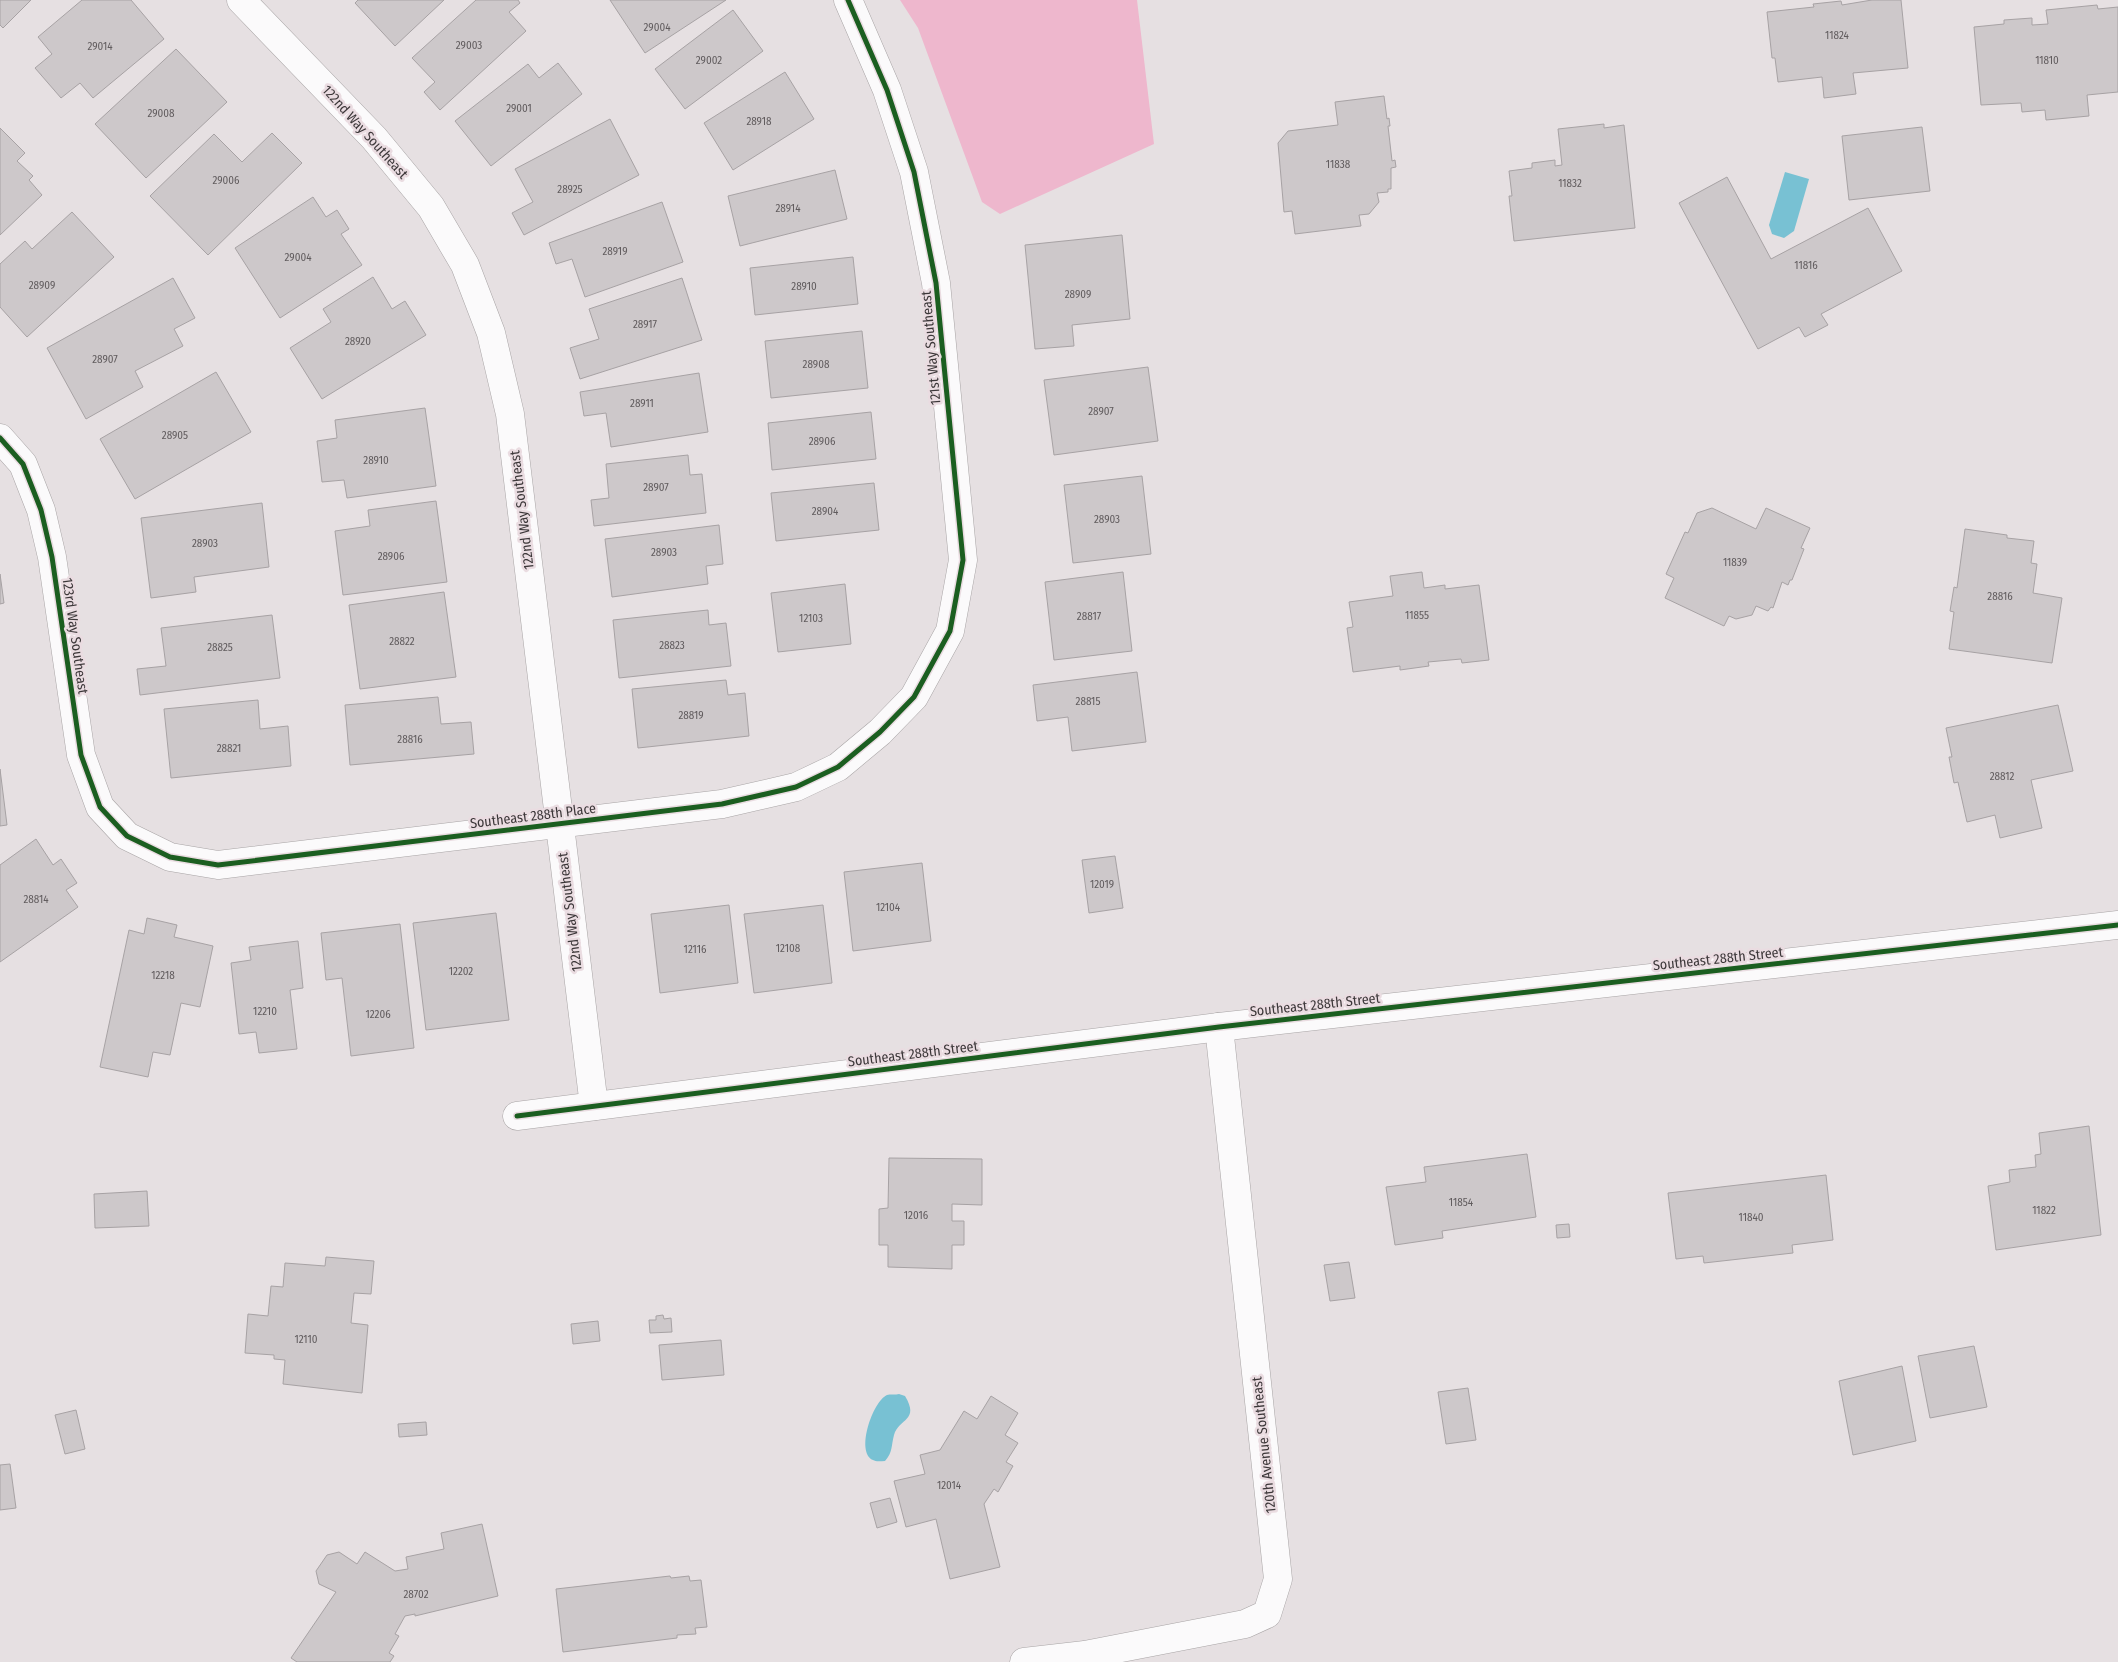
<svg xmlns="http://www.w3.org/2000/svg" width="2118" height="1662" viewBox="0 0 2118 1662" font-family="'Fira Sans Condensed',sans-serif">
<rect width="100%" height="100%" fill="#e6e0e2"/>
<polygon fill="#eeb7cd" points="900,0 1137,0 1154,144 1000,214 982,202 918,28"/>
<g fill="#78c1d3">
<polygon points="1785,172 1809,179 1794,231 1784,238 1772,234 1769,225"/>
<path d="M899,1394l6,2c15,25 -6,22 -11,39 -3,11 -1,17 -9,26 -4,0 -9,1 -12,-1 -18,-8 0,-59 14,-65 3,-1 9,0 12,-1z"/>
</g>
<g fill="#cdc8ca" stroke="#a7a2a4">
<polygon points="0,0 31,0 3,28 0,25"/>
<polygon points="82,0 131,0 164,39 93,98 80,83 61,98 35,68 52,54 38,37"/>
<polygon points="358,0 444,0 395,46 355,3"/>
<polygon points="476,0 518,0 520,3 509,12 526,31 440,110 424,92 435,82 412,58"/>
<polygon points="610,0 726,0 645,53"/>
<polygon points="1872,0 1901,0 1908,68 1853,73 1856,94 1824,98 1822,77 1778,82 1775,58 1772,58 1767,12 1814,7 1813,4 1841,1 1842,5"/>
<polygon points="2097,5 2098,9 2118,7 2118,92 2087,95 2089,116 2046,120 2045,110 2022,112 2021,103 1981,105 1974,27 2004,24 2004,20 2032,18 2032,25 2048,24 2046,10"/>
<polygon points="733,10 763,51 685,109 655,69"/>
<polygon points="176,49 227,102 146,178 95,124"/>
<polygon points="558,63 582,94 491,166 455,121 528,64 539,78"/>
<polygon points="785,72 814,119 733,170 704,123"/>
<polygon points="1384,96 1387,119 1389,118 1390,126 1388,126 1392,161 1395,160 1396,167 1391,168 1391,189 1388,189 1388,192 1377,193 1379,202 1369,214 1359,215 1361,226 1295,234 1292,211 1284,212 1278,143 1288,131 1338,125 1335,102"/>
<polygon points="610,119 639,175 524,235 512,213 533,202 515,169"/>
<polygon points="1604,124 1604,128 1624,125 1635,228 1514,241 1509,196 1512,196 1509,171 1532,168 1532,163 1555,160 1555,166 1562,165 1558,129"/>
<polygon points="1922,127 1930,191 1849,200 1842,136"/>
<polygon points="0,128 25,153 17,161 33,176 29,180 42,195 0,235"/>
<polygon points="272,133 302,163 208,255 150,196 214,134 242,162"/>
<polygon points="835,170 847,219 740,246 728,196"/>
<polygon points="1727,177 1771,259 1868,208 1902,271 1821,314 1828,325 1805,337 1799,327 1758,349 1679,203"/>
<polygon points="313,197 326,217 337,210 349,229 341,234 362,265 280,318 235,248"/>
<polygon points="662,202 683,262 585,297 572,259 556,264 549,243"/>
<polygon points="72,212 114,257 27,337 0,307 0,264 25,241 32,249"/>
<polygon points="1122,235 1130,319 1072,325 1074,346 1035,349 1025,245"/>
<polygon points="853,257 858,304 755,315 750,268"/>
<polygon points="373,277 392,309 405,301 426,335 322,399 290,348 331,322 323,309"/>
<polygon points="173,278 195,318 174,329 183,346 135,371 143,387 86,419 47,348"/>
<polygon points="682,278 702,340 580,379 570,348 599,339 589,309"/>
<polygon points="862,331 868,388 771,398 765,341"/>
<polygon points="1148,367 1158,441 1054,455 1044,380"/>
<polygon points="216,372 251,432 135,499 100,439"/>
<polygon points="699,373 708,432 611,447 606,413 584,416 580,392"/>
<polygon points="425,408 436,486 347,498 344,480 322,482 317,441 337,438 335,420"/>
<polygon points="871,412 876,459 772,470 768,423"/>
<polygon points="688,455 690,475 702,474 706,513 594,526 591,500 609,498 606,464"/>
<polygon points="1142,476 1151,554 1073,563 1064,485"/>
<polygon points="874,483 879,530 776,541 771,493"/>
<polygon points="436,501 447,582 343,595 335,531 370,526 368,510"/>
<polygon points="262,503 269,567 194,577 196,592 151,598 141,518"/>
<polygon points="1712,508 1756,529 1766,508 1810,528 1801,548 1804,549 1792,580 1790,580 1788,585 1782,582 1773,608 1771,607 1768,611 1756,606 1752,615 1736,619 1729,616 1724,626 1665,598 1674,578 1666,574 1685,532 1688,533 1697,513"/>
<polygon points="719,525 723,564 706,566 708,584 612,597 605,539"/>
<polygon points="1965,529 2007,535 2007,538 2034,541 2031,563 2037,564 2033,593 2062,598 2052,663 1949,649 1954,612 1950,611 1954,587 1957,588"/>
<polygon points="1123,572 1132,651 1054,660 1045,582"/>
<polygon points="1422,572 1424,588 1445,585 1445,589 1479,585 1489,660 1462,663 1461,659 1428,662 1429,666 1400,670 1400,666 1353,672 1347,628 1353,627 1349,602 1393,596 1390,576"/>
<polygon points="0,574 4,603 0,604"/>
<polygon points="845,584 851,644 778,652 771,593"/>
<polygon points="444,592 456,677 360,689 349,605"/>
<polygon points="708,610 709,625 726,623 731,666 619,678 613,620"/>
<polygon points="272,615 280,678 140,695 137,669 166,666 161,628"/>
<polygon points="1137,672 1146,742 1072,751 1068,717 1037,721 1033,685"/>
<polygon points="726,680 728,695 745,693 749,736 638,748 632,689"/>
<polygon points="438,697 441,724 471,722 474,754 350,765 345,705"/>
<polygon points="258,700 260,729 288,726 291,766 171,778 164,709"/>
<polygon points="2058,705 2073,771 2031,780 2042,828 2000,838 1995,815 1967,822 1958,782 1954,783 1949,757 1952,757 1946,728"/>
<polygon points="0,769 7,825 0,826"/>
<polygon points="36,839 53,865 61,859 77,883 66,890 78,907 0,962 0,865"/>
<polygon points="1115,856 1123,908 1089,913 1082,860"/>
<polygon points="922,863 931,941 853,951 844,872"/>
<polygon points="729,905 738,983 660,993 651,914"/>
<polygon points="823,905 832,983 754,993 744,914"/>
<polygon points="496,913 509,1020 426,1030 413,923"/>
<polygon points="147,918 177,925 174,937 213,946 200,1007 181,1003 170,1055 153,1052 148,1077 100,1067 129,930 144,934"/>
<polygon points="400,924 414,1048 351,1056 342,978 326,980 321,933"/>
<polygon points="298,941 303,988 290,990 297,1049 259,1053 256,1032 239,1034 231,963 251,960 249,947"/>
<polygon points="2089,1126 2101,1235 1996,1250 1988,1186 2010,1182 2009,1170 2036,1167 2035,1155 2041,1154 2039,1133"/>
<polygon points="1527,1154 1536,1217 1442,1231 1443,1238 1395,1245 1386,1187 1426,1182 1424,1167"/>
<polygon points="889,1158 982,1159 982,1205 952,1204 952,1221 964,1221 964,1245 952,1245 952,1269 888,1267 888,1245 879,1245 879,1209 888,1208"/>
<polygon points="1826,1175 1833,1240 1792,1245 1793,1253 1704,1263 1703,1256 1676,1259 1668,1193"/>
<polygon points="147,1191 149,1226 95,1228 94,1194"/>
<polygon points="1569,1224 1570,1237 1557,1238 1556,1225"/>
<polygon points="326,1257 374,1261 371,1294 354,1293 351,1323 368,1325 362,1393 283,1384 285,1360 274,1359 274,1355 245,1353 248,1314 268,1316 271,1286 283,1287 285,1263 325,1266"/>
<polygon points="1349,1262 1355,1298 1330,1301 1324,1265"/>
<polygon points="663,1315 664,1319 671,1318 672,1332 650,1333 649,1320 656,1320 656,1316"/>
<polygon points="598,1321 600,1341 573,1344 571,1324"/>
<polygon points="721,1340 724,1375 662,1380 659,1345"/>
<polygon points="1974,1346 1987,1407 1930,1418 1918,1356"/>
<polygon points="1902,1366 1916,1441 1853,1455 1839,1381"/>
<polygon points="1468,1388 1476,1440 1446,1444 1438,1392"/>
<polygon points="991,1396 1018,1413 1005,1435 1018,1443 1006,1462 1013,1466 998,1492 994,1489 984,1504 1000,1567 950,1579 936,1519 906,1527 894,1481 925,1474 920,1455 940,1450 964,1411 977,1419"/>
<polygon points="76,1410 85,1449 65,1454 55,1415"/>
<polygon points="426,1422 427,1435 399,1437 398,1424"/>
<polygon points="10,1464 16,1508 0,1510 0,1465"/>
<polygon points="890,1498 897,1522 877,1528 870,1503"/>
<polygon points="482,1524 498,1596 415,1616 415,1614 405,1616 395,1634 399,1636 389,1653 394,1656 390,1662 297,1662 291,1658 336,1592 319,1584 316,1571 327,1555 339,1552 357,1564 365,1552 395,1571 408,1569 406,1557 444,1549 441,1533"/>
<polygon points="670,1576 671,1578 689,1576 690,1581 701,1580 707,1627 695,1628 696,1634 677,1635 677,1638 563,1652 556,1589"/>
</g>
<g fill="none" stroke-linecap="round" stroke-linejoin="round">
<g stroke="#a8a4a5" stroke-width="29">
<g id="street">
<polyline points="241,0 374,138 431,207 465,265 491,333 510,414 594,1106"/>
<polyline points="0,438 23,464 41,510 52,557 81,755 100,807 127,836 170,857 218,865 722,804 796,787 838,767 880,732 914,697 950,631 963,560 936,283 914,172 887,90 848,0"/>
<polyline points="517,1116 1219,1027 2118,925"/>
<polyline points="1024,1662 1085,1655 1245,1624 1267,1614 1278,1579 1219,1027"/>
</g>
</g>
<use href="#street" stroke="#fbfafb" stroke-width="28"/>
<g stroke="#eadce1" stroke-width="8">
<g id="cycleway">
<polyline points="0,438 23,464 41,510 52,557 81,755 100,807 127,836 170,857 218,865 722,804 796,787 838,767 880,732 914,697 950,631 963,560 936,283 914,172 887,90 848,0"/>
<polyline points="517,1116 1219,1027 2118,925"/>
</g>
</g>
<use href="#cycleway" stroke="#1b5e20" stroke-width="5"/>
</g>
<g text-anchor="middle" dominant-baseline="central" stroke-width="5" stroke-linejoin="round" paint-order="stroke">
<g font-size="11" fill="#615c5e">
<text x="657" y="27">29004</text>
<text x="1837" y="35">11824</text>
<text x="469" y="45">29003</text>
<text x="100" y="46">29014</text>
<text x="709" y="60">29002</text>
<text x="2047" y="60">11810</text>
<text x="519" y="108">29001</text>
<text x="161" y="113">29008</text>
<text x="759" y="121">28918</text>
<text x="1338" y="164">11838</text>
<text x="226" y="180">29006</text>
<text x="1570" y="183">11832</text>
<text x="570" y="189">28925</text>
<text x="788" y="208">28914</text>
<text x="615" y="251">28919</text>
<text x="298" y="257">29004</text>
<text x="1806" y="265">11816</text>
<text x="42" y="285">28909</text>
<text x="804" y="286">28910</text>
<text x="1078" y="294">28909</text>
<text x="645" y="324">28917</text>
<text x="358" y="341">28920</text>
<text x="105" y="359">28907</text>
<text x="816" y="364">28908</text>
<text x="642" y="403">28911</text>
<text x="1101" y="411">28907</text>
<text x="175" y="435">28905</text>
<text x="822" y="441">28906</text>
<text x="376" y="460">28910</text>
<text x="656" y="487">28907</text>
<text x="825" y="511">28904</text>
<text x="1107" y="519">28903</text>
<text x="205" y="543">28903</text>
<text x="664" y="552">28903</text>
<text x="391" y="556">28906</text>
<text x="1735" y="562">11839</text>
<text x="2000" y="596">28816</text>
<text x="1417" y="615">11855</text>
<text x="1089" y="616">28817</text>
<text x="811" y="618">12103</text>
<text x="402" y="641">28822</text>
<text x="672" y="645">28823</text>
<text x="220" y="647">28825</text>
<text x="1088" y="701">28815</text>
<text x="691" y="715">28819</text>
<text x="410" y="739">28816</text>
<text x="229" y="748">28821</text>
<text x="2002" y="776">28812</text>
<text x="1102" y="884">12019</text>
<text x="36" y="899">28814</text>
<text x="888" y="907">12104</text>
<text x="788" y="948">12108</text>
<text x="695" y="949">12116</text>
<text x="461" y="971">12202</text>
<text x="163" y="975">12218</text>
<text x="265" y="1011">12210</text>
<text x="378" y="1014">12206</text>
<text x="1461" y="1202">11854</text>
<text x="2044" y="1210">11822</text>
<text x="916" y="1215">12016</text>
<text x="1751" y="1217">11840</text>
<text x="306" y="1339">12110</text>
<text x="949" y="1485">12014</text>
<text x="416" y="1594">28702</text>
</g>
<g font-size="14" fill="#3c3739" stroke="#eadce1">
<text transform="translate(365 132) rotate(48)">122nd Way Southeast</text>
<text transform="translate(931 348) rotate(-95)">121st Way Southeast</text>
<text transform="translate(522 510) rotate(-97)">122nd Way Southeast</text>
<text transform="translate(75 636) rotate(82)">123rd Way Southeast</text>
<text transform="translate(533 816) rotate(-7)">Southeast 288th Place</text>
<text transform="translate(570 912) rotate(-97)">122nd Way Southeast</text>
<text transform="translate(1718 959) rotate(-6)">Southeast 288th Street</text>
<text transform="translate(1315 1005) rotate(-6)">Southeast 288th Street</text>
<text transform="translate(913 1054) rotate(-7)">Southeast 288th Street</text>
<text transform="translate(1264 1445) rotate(-96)">120th Avenue Southeast</text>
</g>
</g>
</svg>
